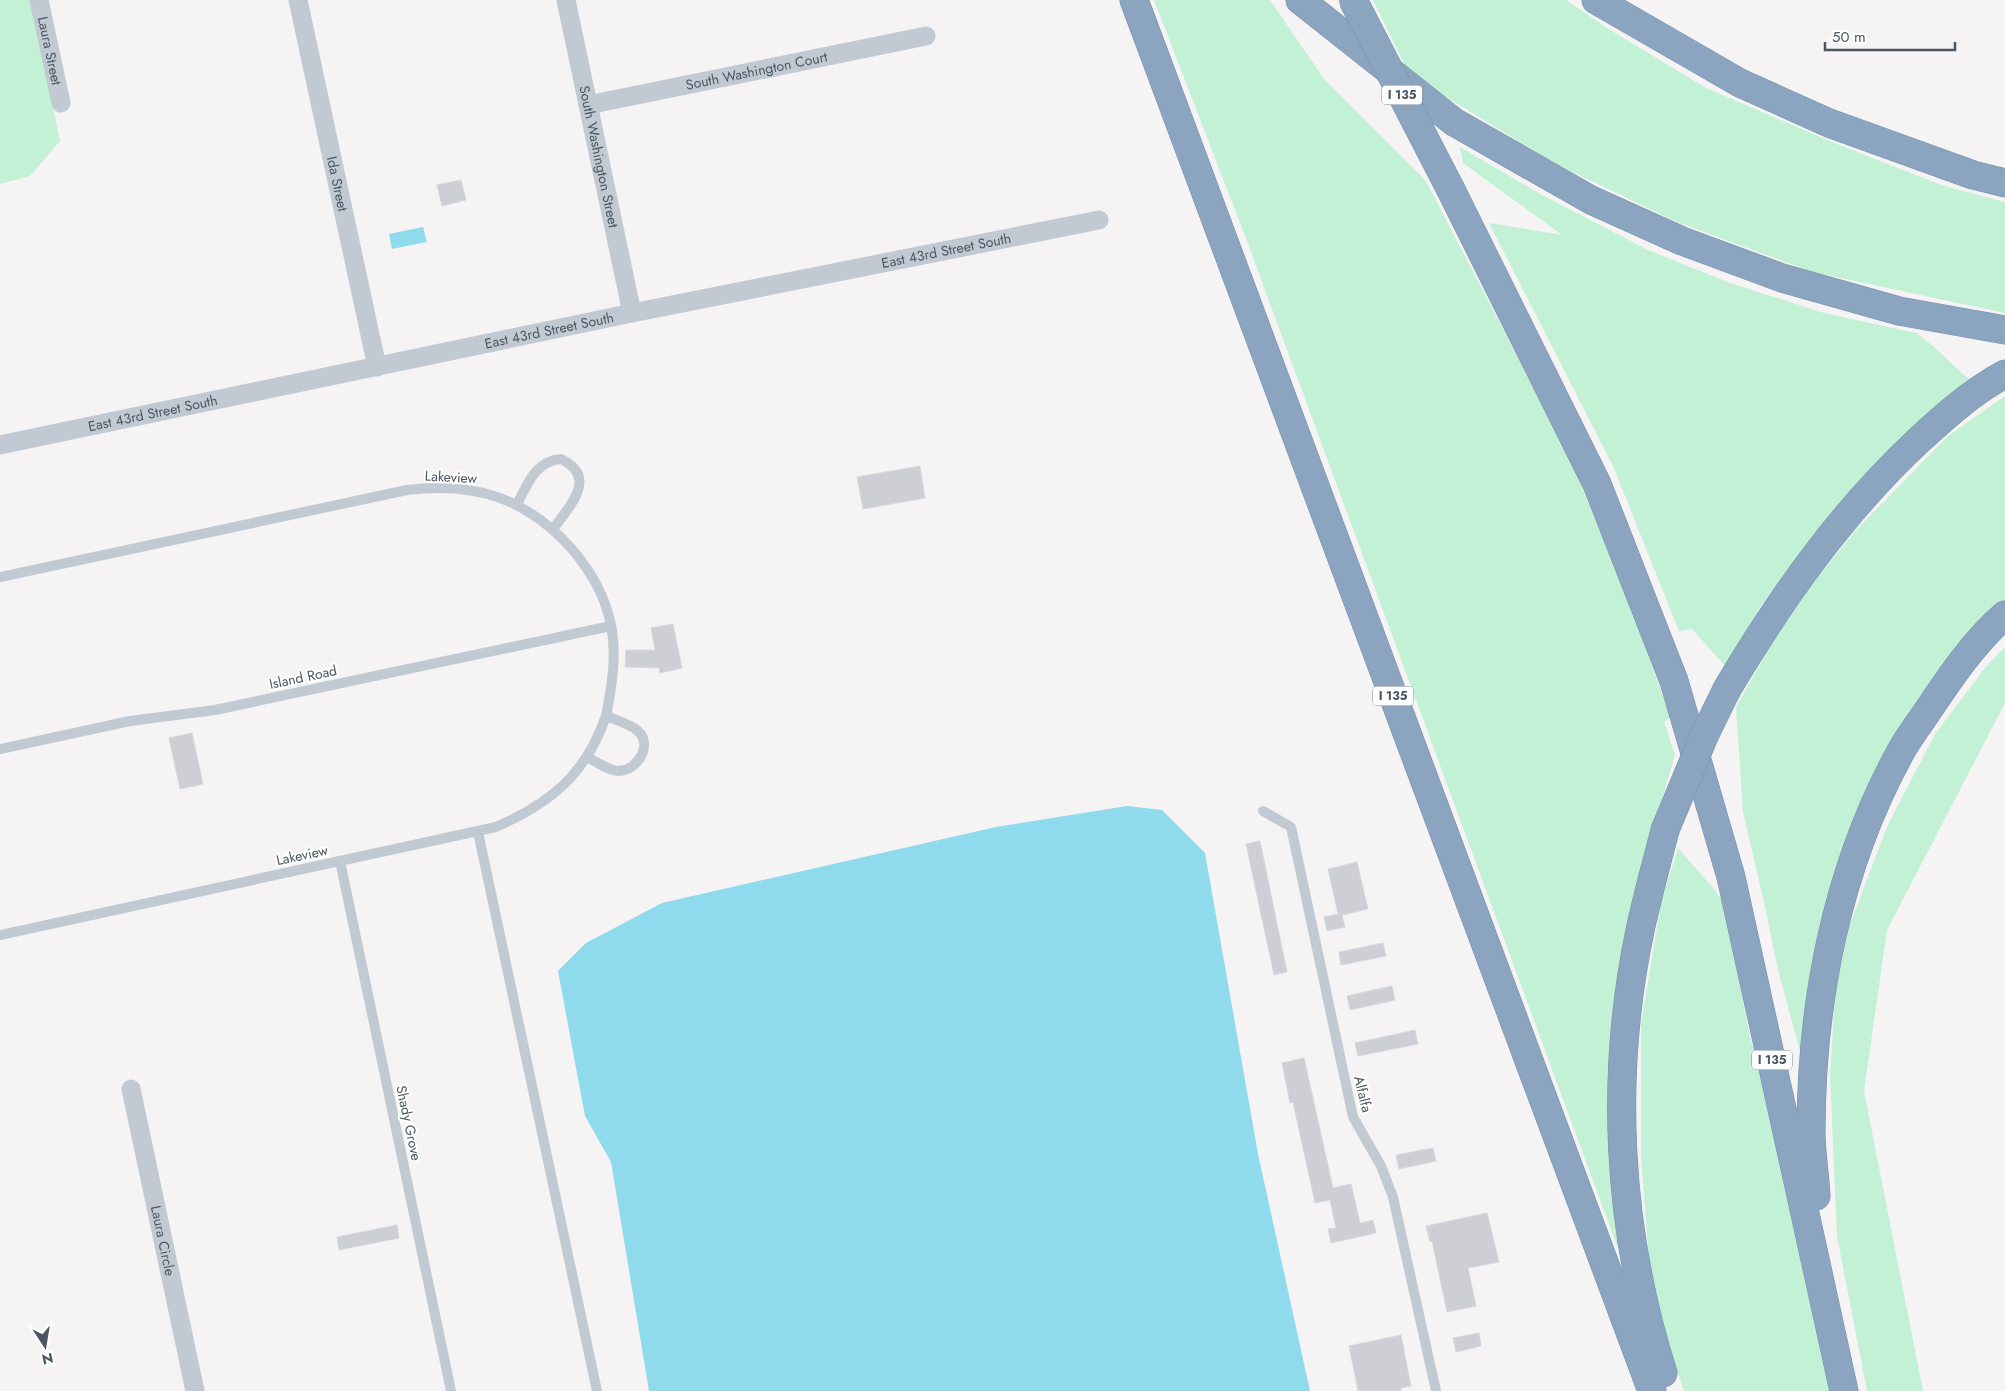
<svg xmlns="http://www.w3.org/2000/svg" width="2005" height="1391" viewBox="0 0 2005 1391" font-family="Jost,sans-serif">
<rect width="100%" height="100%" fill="#f5f3f3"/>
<g fill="#c3f1d5">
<polygon points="0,0 31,0 60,141 30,176 0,184"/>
<polygon points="1154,0 1270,0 1324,79 1426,181 1570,459 1621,582 1671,717 1664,722 1675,755 1633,897 1618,973 1612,1035 1622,1244 1617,1246 1247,241"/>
<polygon points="1373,0 1566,0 1607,28 1706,88 1832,142 1941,185 2005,202 2005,313 1813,272 1677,222 1554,163 1409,74"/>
<polygon points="1460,147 1540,194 1648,250 1730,283 1824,313 1916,333 1933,346 1966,377 1974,379 1926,414 1818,530 1761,606 1726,667 1692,629 1679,631 1614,468 1489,223 1562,235 1463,163"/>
<polygon points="2005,396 2005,607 1905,728 1803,1062 1778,970 1764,902 1743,812 1736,707 1773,641 1815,580 1856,530 1948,436"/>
<polygon points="2005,647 2005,703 1887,930 1864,1091 1923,1391 1867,1391 1837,1236 1830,1076 1835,993 1850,924 1887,827 1935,734 1985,668"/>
<polygon points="1678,848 1715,890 1726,907 1749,1033 1767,1099 1830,1391 1684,1391 1665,1337 1649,1259 1641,1156 1641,1024 1661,903"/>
</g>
<g fill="#90daee">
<polygon points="423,227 427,242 392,249 389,234"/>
<polygon points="1127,806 1162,810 1205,853 1258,1154 1310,1391 649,1391 611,1162 585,1116 558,971 586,943 662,903 996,827"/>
</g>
<g fill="#cdcfd5" stroke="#d7d9de">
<polygon points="461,180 466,200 442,206 437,185"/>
<polygon points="920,466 925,498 863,509 857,477"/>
<polygon points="673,624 682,668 660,673 659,668 625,667 626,650 655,650 651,628"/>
<polygon points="192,733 203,784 180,789 169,738"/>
<polygon points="1260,841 1287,972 1274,975 1246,844"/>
<polygon points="1357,862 1368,909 1342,915 1345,927 1327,931 1324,917 1338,914 1328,869"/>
<polygon points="1383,943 1386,956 1341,965 1339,952"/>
<polygon points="1392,986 1395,1000 1350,1010 1347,996"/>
<polygon points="1415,1030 1418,1044 1358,1056 1355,1043"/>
<polygon points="1304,1058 1333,1188 1351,1184 1360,1223 1373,1220 1376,1233 1331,1243 1328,1229 1336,1228 1330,1200 1315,1203 1293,1102 1290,1103 1282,1063"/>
<polygon points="1433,1148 1436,1161 1399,1169 1396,1155"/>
<polygon points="1487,1213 1499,1262 1468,1268 1476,1306 1447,1312 1432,1241 1430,1242 1426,1226"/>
<polygon points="397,1225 399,1238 339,1250 337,1237"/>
<polygon points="1479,1333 1481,1346 1456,1352 1453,1338"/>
<polygon points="1401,1335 1411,1386 1401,1388 1401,1391 1358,1391 1349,1346"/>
</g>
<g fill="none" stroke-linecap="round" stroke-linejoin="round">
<g stroke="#7690ad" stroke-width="29">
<g id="highway">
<polyline points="1134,0 1652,1391"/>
<polyline points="1300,0 1454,122 1591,200 1682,241 1782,278 1899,311 2005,330"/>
<polyline points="1596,0 1740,83 1829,123 1973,175 2005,183"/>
<polyline points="1451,190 1597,484 1674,681 1731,877 1844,1391"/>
<path d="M1727,689c54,-91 114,-176 191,-248 26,-24 55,-50 87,-67"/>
<path d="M1816,1196c-1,-21 -5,-43 -5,-64 0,-130 26,-264 89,-379 8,-15 19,-29 29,-44 22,-33 46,-68 76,-94"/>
<path d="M1663,1373c-46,-144 -54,-300 -22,-447 7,-32 16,-64 24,-96"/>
</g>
</g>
<g stroke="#c1cad2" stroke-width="10">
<path d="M517,504c11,-20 18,-43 44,-45 38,18 8,48 -8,70"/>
<path d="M0,577l407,-87c67,-8 118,7 164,58 20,23 34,47 40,77 6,30 1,61 -5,91 10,4 24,8 32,15 15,14 0,39 -19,40 -10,0 -22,-9 -32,-14"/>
<polyline points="0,749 130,721 215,710 611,626"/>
<polyline points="1263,811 1291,827 1353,1117 1381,1166 1393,1197 1436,1391"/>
<polyline points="478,832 597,1391"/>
<polyline points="340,861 451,1391"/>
<path d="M0,935l496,-108c55,-24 90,-53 110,-111"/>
</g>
<g stroke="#c1cad2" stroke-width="19">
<path id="s1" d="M39,0l22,103"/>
<path id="s2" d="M298,0l79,367"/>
<path id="s3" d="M566,0l66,313"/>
<path id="s4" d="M588,105l338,-69"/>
<path id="s5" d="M0,445l632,-132 467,-93"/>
<path id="s6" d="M131,1089l64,302"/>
</g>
<use href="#highway" stroke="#8ba5c1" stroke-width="28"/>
<g stroke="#7690ad" stroke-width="29" stroke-linecap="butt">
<g id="highway-bridge">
<polyline points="1353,0 1451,190"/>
<polyline points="1665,830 1704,736 1727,689"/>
</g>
</g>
<use href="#highway-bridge" stroke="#8ba5c1" stroke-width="28"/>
</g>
<g text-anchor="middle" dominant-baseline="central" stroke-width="4" stroke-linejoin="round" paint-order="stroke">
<g fill="#fff" stroke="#808990" stroke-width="1">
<rect x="1382" y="85.5" width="40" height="19" rx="4"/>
<rect x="1373" y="686.5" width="40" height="19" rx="4"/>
<rect x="1752" y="1050.5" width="40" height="19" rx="4"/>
</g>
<g font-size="12" font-weight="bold" fill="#4a5661">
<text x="1402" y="95">I 135</text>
<text x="1393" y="696">I 135</text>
<text x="1772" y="1060">I 135</text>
</g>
<g font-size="14" fill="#4a5661" stroke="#fff">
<text stroke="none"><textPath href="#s1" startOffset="52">Laura Street</textPath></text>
<text stroke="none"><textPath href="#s4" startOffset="172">South Washington Court</textPath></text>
<text stroke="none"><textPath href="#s3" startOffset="160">South Washington Street</textPath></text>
<text stroke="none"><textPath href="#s2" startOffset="188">Ida Street</textPath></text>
<text stroke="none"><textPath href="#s5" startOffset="966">East 43rd Street South</textPath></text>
<text stroke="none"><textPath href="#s5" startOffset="561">East 43rd Street South</textPath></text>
<text stroke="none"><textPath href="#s5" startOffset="156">East 43rd Street South</textPath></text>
<text transform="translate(451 477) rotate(3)">Lakeview</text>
<text transform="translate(303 677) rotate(-12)">Island Road</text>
<text transform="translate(302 855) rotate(-12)">Lakeview</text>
<text transform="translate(1363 1094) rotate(76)">Alfalfa</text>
<text transform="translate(409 1123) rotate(78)">Shady Grove</text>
<text stroke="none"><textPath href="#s6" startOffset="155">Laura Circle</textPath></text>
</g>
</g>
<g transform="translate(45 1346) rotate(168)" stroke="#ffffff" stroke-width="4" paint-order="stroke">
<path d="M0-4L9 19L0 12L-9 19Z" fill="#4a5661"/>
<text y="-8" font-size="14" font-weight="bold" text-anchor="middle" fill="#4a5661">N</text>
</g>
<path d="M1825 42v8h130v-8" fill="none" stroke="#4a5661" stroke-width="2.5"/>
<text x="1832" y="42" font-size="15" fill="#4a5661" stroke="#ffffff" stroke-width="4" paint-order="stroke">50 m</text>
</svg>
